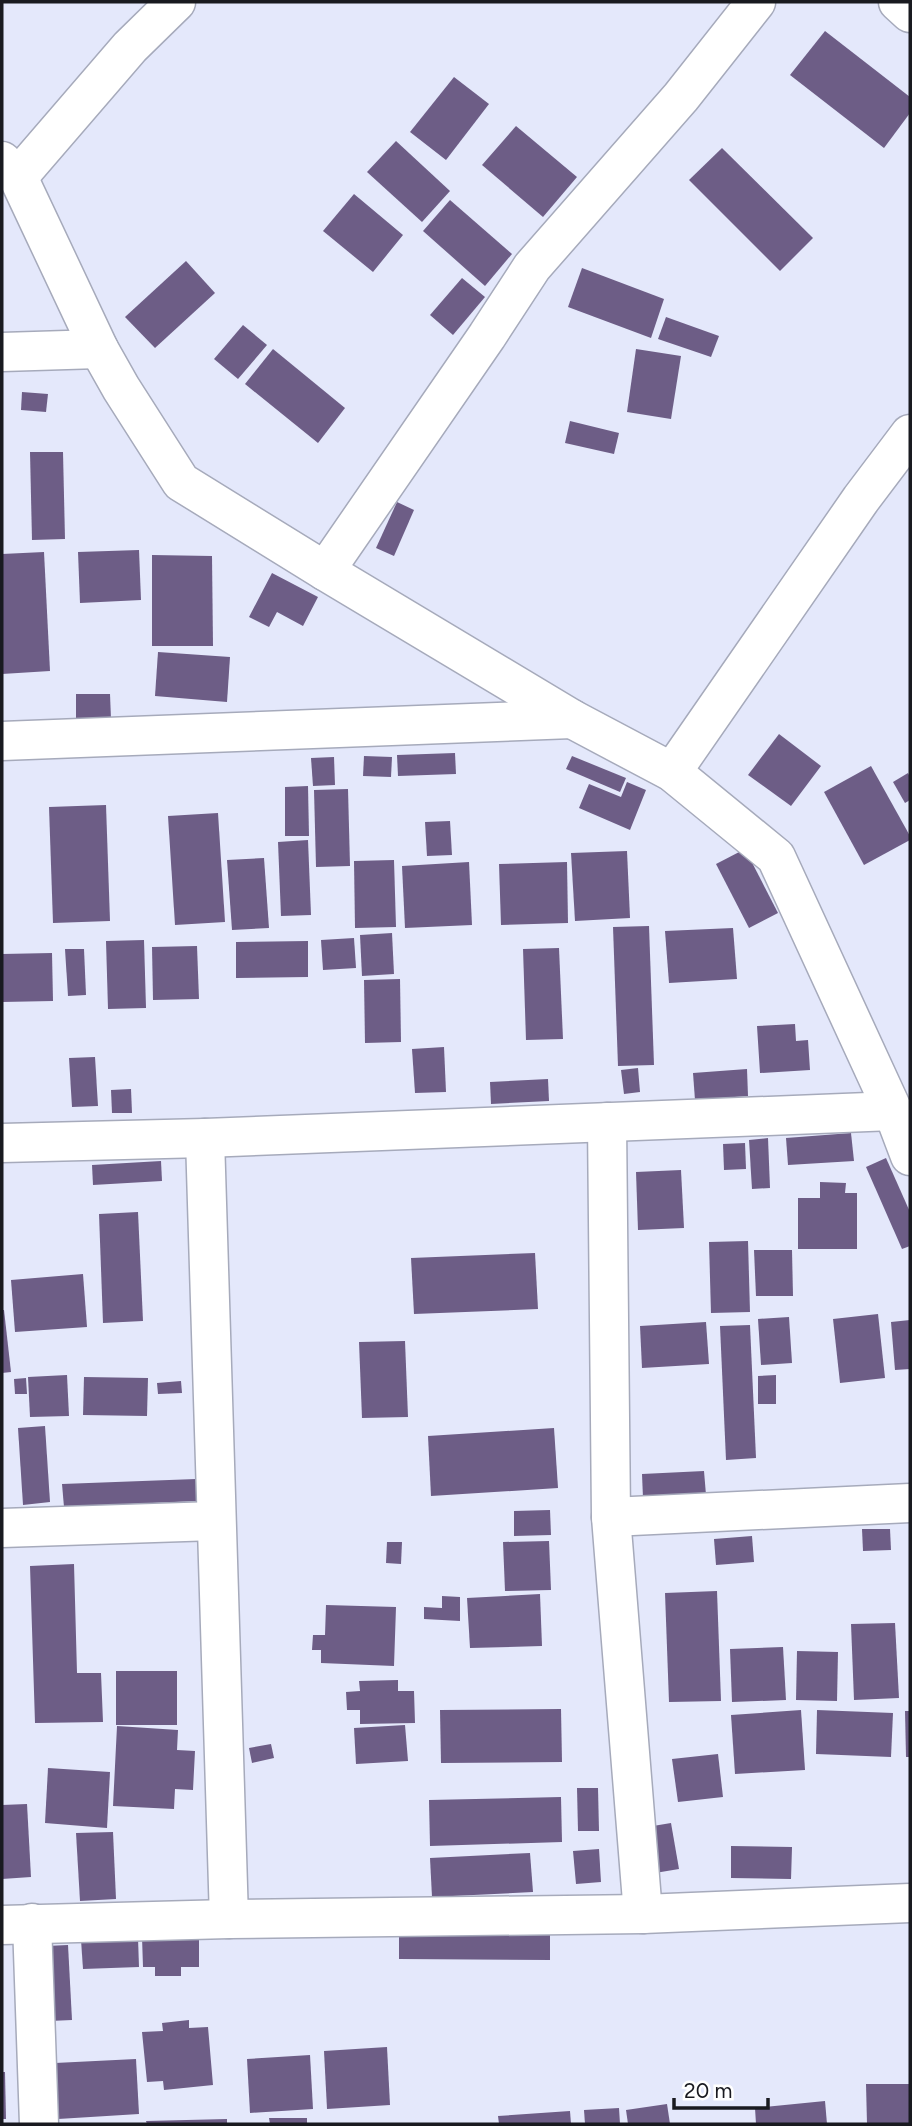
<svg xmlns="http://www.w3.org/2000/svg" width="912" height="2126" viewBox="0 0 912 2126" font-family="Figtree,sans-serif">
<rect width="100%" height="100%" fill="#e4e8fb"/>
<g fill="#6d5d86">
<polygon points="825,31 910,97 910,113 884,148 790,75"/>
<polygon points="454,77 489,104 446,160 410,132"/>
<polygon points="516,126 577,177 543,217 482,165"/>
<polygon points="396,141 450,191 422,222 367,172"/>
<polygon points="722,148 813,238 780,271 689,180"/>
<polygon points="354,194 403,235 373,272 323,231"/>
<polygon points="450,200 512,254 485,286 423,231"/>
<polygon points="186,261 215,293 155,348 125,317"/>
<polygon points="582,268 664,299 651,338 568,307"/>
<polygon points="462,278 485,297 453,335 430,315"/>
<polygon points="666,317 719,336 711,357 658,339"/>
<polygon points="243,325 267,345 238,379 214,359"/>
<polygon points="273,349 345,408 318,443 245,384"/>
<polygon points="636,349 681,356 671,419 627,412"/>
<polygon points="22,392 48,394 46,412 21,410"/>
<polygon points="570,421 619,433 614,454 565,443"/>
<polygon points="30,452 63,452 65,539 32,540"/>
<polygon points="397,502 414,510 394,556 376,548"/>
<polygon points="139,550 141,600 80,603 78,552"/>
<polygon points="44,552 50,671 2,674 2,554"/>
<polygon points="152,555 212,556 213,646 152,646"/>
<polygon points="272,573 318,597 303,626 277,612 269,627 249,617"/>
<polygon points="158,652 230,657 227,702 155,696"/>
<polygon points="76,694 110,694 111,719 76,720"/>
<polygon points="779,734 821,766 791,806 748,775"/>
<polygon points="455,753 456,774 398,776 397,755"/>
<polygon points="364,756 392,757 391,777 363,776"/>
<polygon points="572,756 626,778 620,792 566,769"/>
<polygon points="334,757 335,785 313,786 311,758"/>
<polygon points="871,766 910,836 910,840 864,865 824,792"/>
<polygon points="908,773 910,777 910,800 905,803 893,782"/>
<polygon points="627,782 646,790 630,830 579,808 589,784 621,797"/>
<polygon points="308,786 309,836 285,836 285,787"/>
<polygon points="348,789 350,866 316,867 314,790"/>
<polygon points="106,805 110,921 53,923 49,807"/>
<polygon points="218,813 225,922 175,925 168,816"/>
<polygon points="450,821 452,855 427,856 425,822"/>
<polygon points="308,840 311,915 281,916 278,842"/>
<polygon points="745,849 778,913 749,928 716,864"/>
<polygon points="627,851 630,918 575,921 571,853"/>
<polygon points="264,858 269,928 232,930 227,860"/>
<polygon points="394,860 396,927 355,928 354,861"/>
<polygon points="469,862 472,925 405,928 402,866"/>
<polygon points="567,862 568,923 501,925 499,864"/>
<polygon points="649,926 654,1065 618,1066 613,927"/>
<polygon points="733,928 737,979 669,983 665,931"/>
<polygon points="392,933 394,974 362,976 360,935"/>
<polygon points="354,938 356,968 323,970 321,940"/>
<polygon points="144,940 146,1008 108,1009 106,941"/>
<polygon points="308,941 308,977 236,978 236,942"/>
<polygon points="197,946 199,999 153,1000 152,947"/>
<polygon points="559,948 563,1039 526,1040 523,949"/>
<polygon points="65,949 84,949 86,995 68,996"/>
<polygon points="52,953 53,1001 2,1002 2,954"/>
<polygon points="400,979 401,1042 365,1043 364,980"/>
<polygon points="795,1024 796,1041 808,1040 810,1070 760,1073 757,1026"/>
<polygon points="444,1047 446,1092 415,1093 412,1049"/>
<polygon points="95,1057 98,1106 72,1107 69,1058"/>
<polygon points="638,1068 640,1092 624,1094 621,1070"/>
<polygon points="747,1069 748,1096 695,1100 693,1073"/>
<polygon points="548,1079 549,1101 491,1104 490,1082"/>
<polygon points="131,1089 132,1113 112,1113 111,1090"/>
<polygon points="851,1133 854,1161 788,1165 786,1138"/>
<polygon points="768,1138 770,1188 752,1189 749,1140"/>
<polygon points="745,1143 746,1169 724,1170 723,1144"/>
<polygon points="886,1158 910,1212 910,1246 902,1249 866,1167"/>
<polygon points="161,1161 162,1181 93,1185 92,1165"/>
<polygon points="681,1170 684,1228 638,1230 636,1172"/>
<polygon points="820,1182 846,1183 845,1193 857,1193 857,1249 798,1249 798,1198 820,1198"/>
<polygon points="138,1212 143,1321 103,1323 99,1214"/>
<polygon points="748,1241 750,1312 711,1313 709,1242"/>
<polygon points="754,1250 792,1250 793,1296 756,1296"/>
<polygon points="535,1253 538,1309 414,1314 411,1258"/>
<polygon points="83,1274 87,1327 15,1332 11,1280"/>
<polygon points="2,1310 4,1310 11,1372 2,1373"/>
<polygon points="878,1314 885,1378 840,1383 833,1319"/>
<polygon points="789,1317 792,1363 761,1365 758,1319"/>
<polygon points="910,1320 910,1369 895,1370 891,1322"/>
<polygon points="706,1322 709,1364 642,1368 640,1326"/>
<polygon points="750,1325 756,1458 726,1460 720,1326"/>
<polygon points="405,1341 408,1417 362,1418 359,1342"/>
<polygon points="67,1375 69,1416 30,1417 28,1377"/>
<polygon points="776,1375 776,1404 758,1404 758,1376"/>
<polygon points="84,1377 148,1378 147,1416 83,1415"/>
<polygon points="26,1378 27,1394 15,1394 14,1379"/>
<polygon points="181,1381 182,1393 158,1394 157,1383"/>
<polygon points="45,1426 50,1502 23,1505 18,1428"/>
<polygon points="554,1428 558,1488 431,1496 428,1436"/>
<polygon points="704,1471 706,1495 643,1498 642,1474"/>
<polygon points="196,1479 197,1501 64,1507 62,1484"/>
<polygon points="550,1510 551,1535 514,1536 514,1511"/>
<polygon points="862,1529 890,1529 891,1550 863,1551"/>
<polygon points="752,1536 754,1562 716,1565 714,1539"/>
<polygon points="549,1541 551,1590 505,1591 503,1542"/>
<polygon points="387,1542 402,1542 401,1564 386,1563"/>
<polygon points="74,1564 77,1673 101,1673 103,1722 35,1723 30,1566"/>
<polygon points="717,1591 721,1701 669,1702 665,1593"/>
<polygon points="540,1594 542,1646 470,1648 467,1598"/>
<polygon points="442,1596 460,1597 460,1621 424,1619 424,1607 442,1608"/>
<polygon points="326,1605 396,1607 394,1666 321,1663 321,1650 312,1650 313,1635 325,1635"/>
<polygon points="895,1623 899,1698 854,1700 851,1624"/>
<polygon points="783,1647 786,1700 732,1702 730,1649"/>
<polygon points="797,1651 838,1652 837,1701 796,1700"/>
<rect x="116" y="1671" width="61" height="54"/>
<polygon points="398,1680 398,1691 414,1691 415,1723 360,1724 360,1710 347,1710 346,1692 360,1691 359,1681"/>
<polygon points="561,1709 562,1762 441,1763 440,1710"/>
<polygon points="801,1710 805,1770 735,1774 731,1715"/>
<polygon points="817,1710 893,1713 891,1757 816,1754"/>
<polygon points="905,1711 910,1711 910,1757 906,1757"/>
<polygon points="405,1725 408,1761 356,1764 354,1728"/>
<polygon points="117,1726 178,1730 177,1750 195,1751 193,1790 175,1789 174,1809 113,1806"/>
<polygon points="271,1744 274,1758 252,1763 249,1748"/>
<polygon points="718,1754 723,1797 678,1802 672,1759"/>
<polygon points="48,1768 110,1772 107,1828 45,1823"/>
<polygon points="577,1788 598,1788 599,1831 578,1831"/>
<polygon points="561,1797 562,1842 430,1846 429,1800"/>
<polygon points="27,1804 31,1877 2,1879 2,1805"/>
<polygon points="671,1823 679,1869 655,1873 647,1827"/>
<polygon points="113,1832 116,1899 80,1901 76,1833"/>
<polygon points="731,1846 792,1847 791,1879 731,1878"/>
<polygon points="599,1849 601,1882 576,1884 573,1851"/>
<polygon points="530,1853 533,1892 432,1897 430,1858"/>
<polygon points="399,1931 550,1932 550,1960 399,1959"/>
<polygon points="142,1937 199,1937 199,1967 181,1967 181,1976 155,1976 155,1967 143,1967"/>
<polygon points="138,1938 139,1967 83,1969 81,1940"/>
<polygon points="68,1945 72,2020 50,2021 46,1946"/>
<polygon points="189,2020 189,2028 208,2027 213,2085 164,2090 163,2081 147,2082 142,2032 163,2031 162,2023"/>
<polygon points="387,2047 390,2105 327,2109 324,2051"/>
<polygon points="310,2055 313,2109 250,2113 247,2059"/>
<polygon points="136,2059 139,2114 58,2119 55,2063"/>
<polygon points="2,2072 5,2072 6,2119 2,2119"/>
<polygon points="866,2084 910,2084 910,2124 867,2124"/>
<polygon points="825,2101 827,2124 756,2124 755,2108"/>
<polygon points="667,2104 670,2124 628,2124 626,2110"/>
<polygon points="619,2108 620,2124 585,2124 584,2110"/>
<polygon points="570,2111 571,2124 499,2124 498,2116"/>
<polygon points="269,2118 307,2118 307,2124 270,2124"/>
<polygon points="227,2119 227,2124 147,2124 146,2121"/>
</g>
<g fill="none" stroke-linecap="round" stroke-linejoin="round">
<g stroke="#a6aabb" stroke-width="41">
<g id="minor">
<polyline points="898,2 910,13"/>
<polyline points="2,161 18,177 99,349 121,388 181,482 325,571 572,719 672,772 776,857 893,1111 910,1156"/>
<polyline points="18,177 130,47 176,2"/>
<polyline points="2,352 99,349"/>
<polyline points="325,571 487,336 532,267 681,97 756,2"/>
<polyline points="2,741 572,719"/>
<polyline points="672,772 861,499 910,434"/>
<polyline points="607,1122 611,1517 643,1914"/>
<polyline points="205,1138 229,1919"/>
<polyline points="2,1143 205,1138 893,1111"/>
<polyline points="611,1517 910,1503"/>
<polyline points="2,1528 215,1521"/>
<polyline points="32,1923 39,2124"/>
<polyline points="2,1925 229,1919 643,1914 910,1903"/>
</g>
</g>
<use href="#minor" stroke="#fff" stroke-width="38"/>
</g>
<rect width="912" height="2126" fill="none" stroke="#191a20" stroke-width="7"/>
<path d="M674 2098v10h94v-10" fill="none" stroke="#191a20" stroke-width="3.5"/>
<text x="684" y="2098" font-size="21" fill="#191a20" stroke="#ffffff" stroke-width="5" paint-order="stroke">20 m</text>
</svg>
